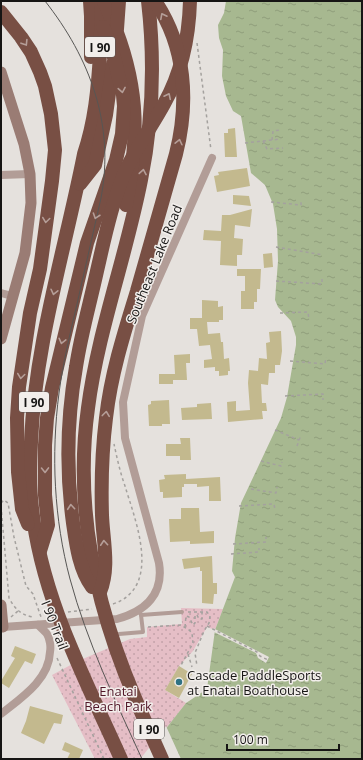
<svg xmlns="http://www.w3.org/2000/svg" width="363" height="760" viewBox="0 0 363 760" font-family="'Open Sans',sans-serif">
<defs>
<pattern id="park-dots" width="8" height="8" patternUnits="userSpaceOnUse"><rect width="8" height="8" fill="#e5bec6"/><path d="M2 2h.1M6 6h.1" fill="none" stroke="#c4a2a9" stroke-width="1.8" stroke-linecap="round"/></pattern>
<pattern id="water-ripples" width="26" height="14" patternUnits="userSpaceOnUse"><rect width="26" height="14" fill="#a7b890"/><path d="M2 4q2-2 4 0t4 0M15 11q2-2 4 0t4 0" fill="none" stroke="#8f9d7b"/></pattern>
</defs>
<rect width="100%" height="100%" fill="#e5e1dd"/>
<polygon fill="url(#park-dots)" points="181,608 223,609 215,630 207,627 193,651 179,666 165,690 186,703 142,759 95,759 52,675 78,661 130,639 147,637 147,627 182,624"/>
<polygon fill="url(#water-ripples)" points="226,1 362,1 362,759 142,759 186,703 207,689 215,630 235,577 232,571 235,538 241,503 281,418 287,397 296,345 296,337 291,321 278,307 275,300 278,261 277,229 273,204 265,185 251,173 241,116 233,111 226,96 222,76 223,50 219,38 218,25 224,13"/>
<g fill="#e5e1dd">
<polygon points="213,628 269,657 266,663 258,658 256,653 212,631"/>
<polygon points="166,726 181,759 140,759 141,758"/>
</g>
<g fill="#c3b98e">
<polygon points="235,128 237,157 225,157 224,133 228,133 228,129"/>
<polygon points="247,168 250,186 217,192 214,176 219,175 218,172"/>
<polygon points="233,195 249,196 251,206 233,204"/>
<polygon points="252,209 250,227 235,225 234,238 243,239 242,255 237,255 237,266 220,265 221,241 203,240 204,230 221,231 222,215 230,215"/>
<polygon points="272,253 273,267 264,268 263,254"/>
<polygon points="237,269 261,269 260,289 257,289 257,302 254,302 254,309 241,309 241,291 245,291 245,276 237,276"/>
<polygon points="202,300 218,301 218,307 223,306 223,320 219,320 219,322 207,322 208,334 220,333 221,342 223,342 224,359 229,358 230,371 228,371 228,375 219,376 219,371 215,371 215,367 204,368 204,360 212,359 210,345 199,346 197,329 190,329 190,318 202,318"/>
<polygon points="281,331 282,351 280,365 275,365 275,373 269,373 268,385 261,384 262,403 266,403 267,411 262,411 263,419 228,422 227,402 236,401 236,411 250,410 248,383 249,370 258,371 259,358 267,359 266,343 270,342 269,332"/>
<polygon points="190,354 190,363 186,363 187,380 173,380 173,384 159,384 159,374 175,374 174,355"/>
<polygon points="169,400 170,424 162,424 162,426 149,426 148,405 151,404 151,401"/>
<polygon points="211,403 212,419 182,420 181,408 197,407 197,404"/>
<polygon points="180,438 190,438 191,460 180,460 180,456 166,456 166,444 181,444"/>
<polygon points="186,474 186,479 220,477 221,501 209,501 209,486 197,487 197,484 184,484 184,487 182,487 182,497 163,498 163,492 160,492 159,480 165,479 164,475"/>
<polygon points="181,508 199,508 200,532 214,531 214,543 190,544 190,541 170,542 169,519 181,519"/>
<polygon points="212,556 213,583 217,583 217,594 214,594 213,604 202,603 202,571 200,571 200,567 184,569 182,559"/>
<polygon points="15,646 36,654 32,664 25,661 9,688 1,683 1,681 15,658 11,656"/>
<polygon points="179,666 192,674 179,698 165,690"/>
<polygon points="30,706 63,715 61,724 54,723 44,744 21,733 26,721"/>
<polygon points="65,742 83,750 79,759 67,759 70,753 62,750"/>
</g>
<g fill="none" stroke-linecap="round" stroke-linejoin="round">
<g stroke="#a4a19e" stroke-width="1.5" stroke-dasharray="3 3" stroke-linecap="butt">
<polyline points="197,43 211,150"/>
<polyline points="272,140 273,131 280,130"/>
<polyline points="263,141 267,149 283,148"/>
<polyline points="245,143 281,139"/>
<polyline points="271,202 301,205 301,201"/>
<polyline points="276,247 323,255"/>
<polyline points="276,281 322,284 322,278"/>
<polyline points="280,313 308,312 309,320"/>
<polyline points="290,361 325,364 326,357"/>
<polyline points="285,396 323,394 323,400"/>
<polyline points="275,430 299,440"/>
<polyline points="297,446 301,435"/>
<polyline points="261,461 281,466 282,462"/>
<polyline points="251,489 276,493 277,487"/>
<polyline points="1,503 4,500 8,503 14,537 26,586 33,594 41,617"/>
<path d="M1,506l8,92c6,11 12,17 24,19"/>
<polyline points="239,506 274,504 275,510"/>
<polyline points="233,544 266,542 266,537"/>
<polyline points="231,554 259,552 259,548"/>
<path d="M113,604c50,-17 22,-84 12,-118 -5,-14 -8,-28 -11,-42"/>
<polyline points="68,612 92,609"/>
<polyline points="188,612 207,612 210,616 209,623 204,631 195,653 197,666"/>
<polyline points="11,617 18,611"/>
<polyline points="207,626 257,652 260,656 268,660"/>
<polyline points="148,627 181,625 189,630 192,633 193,643 180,667"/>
<polyline points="185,627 186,616 189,617 193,625 195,623 195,615 197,615 199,619 202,619 202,612"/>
<polyline points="188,654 192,667"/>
<polyline points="57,658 104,759"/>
</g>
<g stroke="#b29d97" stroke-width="4">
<polyline points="139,610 141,615 182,612"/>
<polyline points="119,634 143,632 141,615"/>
</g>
<g stroke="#b29d97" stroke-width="8">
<polyline points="1,175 30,174"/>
<polyline points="1,293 12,296"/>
<path d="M3,627l114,-8c29,-8 47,-25 42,-56l-34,-125 -2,-36 19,-86 70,-158"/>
<path d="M1,714c20,-16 48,-34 49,-62 1,-5 0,-13 -3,-18 -2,-3 -6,-6 -9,-9"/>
</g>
<g stroke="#9a7c74" stroke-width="11">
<polyline points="1,72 24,144 30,174 31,203 25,253 1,339"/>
<polyline points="1,605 3,627 1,627"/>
</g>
<g stroke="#784f44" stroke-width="14">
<polyline points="90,1 91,16 91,57"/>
<path d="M101,1c1,17 0,35 -1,53 -2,35 -5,67 -16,100 -19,96 -49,190 -53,288 -1,22 -2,44 1,66 9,89 53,170 89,251"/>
<path d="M148,1c7,60 5,119 -7,179 -15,77 -43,151 -53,228 -14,100 8,199 47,290 9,21 18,41 27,61"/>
<path d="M104,2c5,9 8,19 12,28 24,63 22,111 10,175"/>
<polyline points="1,12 21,37 31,52 40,72 45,86 51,114 55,150 52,181 40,269 30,313 19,387 17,418 18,472 22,509 28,524"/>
<polyline points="117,29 119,1"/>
<polyline points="80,184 95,165 106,115 113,64"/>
<polyline points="40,551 48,525 45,495 45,445 47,418 52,388 87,243 116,160 122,134 124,106 123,95 112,49 103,27"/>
<path d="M92,587c-13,-18 -16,-43 -19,-64 -7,-52 -6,-105 3,-156 5,-33 14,-64 21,-96 7,-30 13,-61 24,-89 10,-28 29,-52 43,-78 18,-32 25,-67 26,-103"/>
<path d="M100,592c10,-25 3,-51 2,-77 -1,-33 0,-65 4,-97 5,-44 18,-85 31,-127 13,-45 26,-91 39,-137 13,-52 10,-107 -21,-153"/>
</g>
<path stroke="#575654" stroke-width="1" d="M45,1c45,57 70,124 56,197 -8,35 -16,71 -24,106 -7,30 -14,59 -18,89 -8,62 -5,126 11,186 17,63 45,121 72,180"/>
</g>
<defs><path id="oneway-chevron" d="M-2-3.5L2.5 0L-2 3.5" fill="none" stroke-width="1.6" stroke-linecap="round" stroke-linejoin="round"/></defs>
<g stroke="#b59e98">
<use href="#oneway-chevron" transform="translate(163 16) rotate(-117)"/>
<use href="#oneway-chevron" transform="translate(25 43) rotate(58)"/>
<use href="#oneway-chevron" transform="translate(122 90) rotate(80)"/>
<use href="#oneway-chevron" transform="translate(168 96) rotate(-64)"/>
<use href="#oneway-chevron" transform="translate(179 142) rotate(-77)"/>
<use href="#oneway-chevron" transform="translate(143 172) rotate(-80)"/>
<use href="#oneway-chevron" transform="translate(96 216) rotate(109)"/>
<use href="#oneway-chevron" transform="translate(46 220) rotate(98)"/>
<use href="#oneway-chevron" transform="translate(54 292) rotate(103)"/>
<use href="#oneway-chevron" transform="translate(62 341) rotate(104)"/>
<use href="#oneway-chevron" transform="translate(21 376) rotate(98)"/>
<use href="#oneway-chevron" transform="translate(106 414) rotate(-83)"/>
<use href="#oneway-chevron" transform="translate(45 470) rotate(89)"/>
<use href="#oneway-chevron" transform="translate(71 507) rotate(-95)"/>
<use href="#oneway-chevron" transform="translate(104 543) rotate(-94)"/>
</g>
<circle fill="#2f7283" stroke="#f2eeeb" stroke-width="1.5" cx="179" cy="682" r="4"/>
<g text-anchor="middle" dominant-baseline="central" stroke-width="3" stroke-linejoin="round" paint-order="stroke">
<g fill="#f2eeeb" stroke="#585654" stroke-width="1">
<rect x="85" y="37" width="30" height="20" rx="3"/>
<rect x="19" y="392" width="30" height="20" rx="3"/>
<rect x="134" y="719" width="30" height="20" rx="3"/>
</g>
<g font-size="12" font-weight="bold" fill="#161514">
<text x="100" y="47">I 90</text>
<text x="34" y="402">I 90</text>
<text x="149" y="729">I 90</text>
</g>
<g font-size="13" fill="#161514" stroke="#f2eeeb">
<text transform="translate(154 264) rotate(-68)">Southeast Lake Road</text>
<text transform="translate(55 625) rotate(69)">I 90 Trail</text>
</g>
<g font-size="13" fill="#161514" stroke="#f2eeeb" text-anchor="start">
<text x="187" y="675">Cascade PaddleSports<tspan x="187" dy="15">at Enatai Boathouse</tspan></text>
</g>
<g font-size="13" fill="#521829" stroke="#f2eeeb">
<text x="118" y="691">Enatai<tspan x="118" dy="15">Beach Park</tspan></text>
</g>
</g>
<rect width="363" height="760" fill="none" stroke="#161514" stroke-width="4"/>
<path d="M227 744v6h112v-6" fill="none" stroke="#161514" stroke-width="2"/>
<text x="233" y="744" font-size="12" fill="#161514" stroke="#f2eeeb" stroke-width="3" paint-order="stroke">100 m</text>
</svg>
